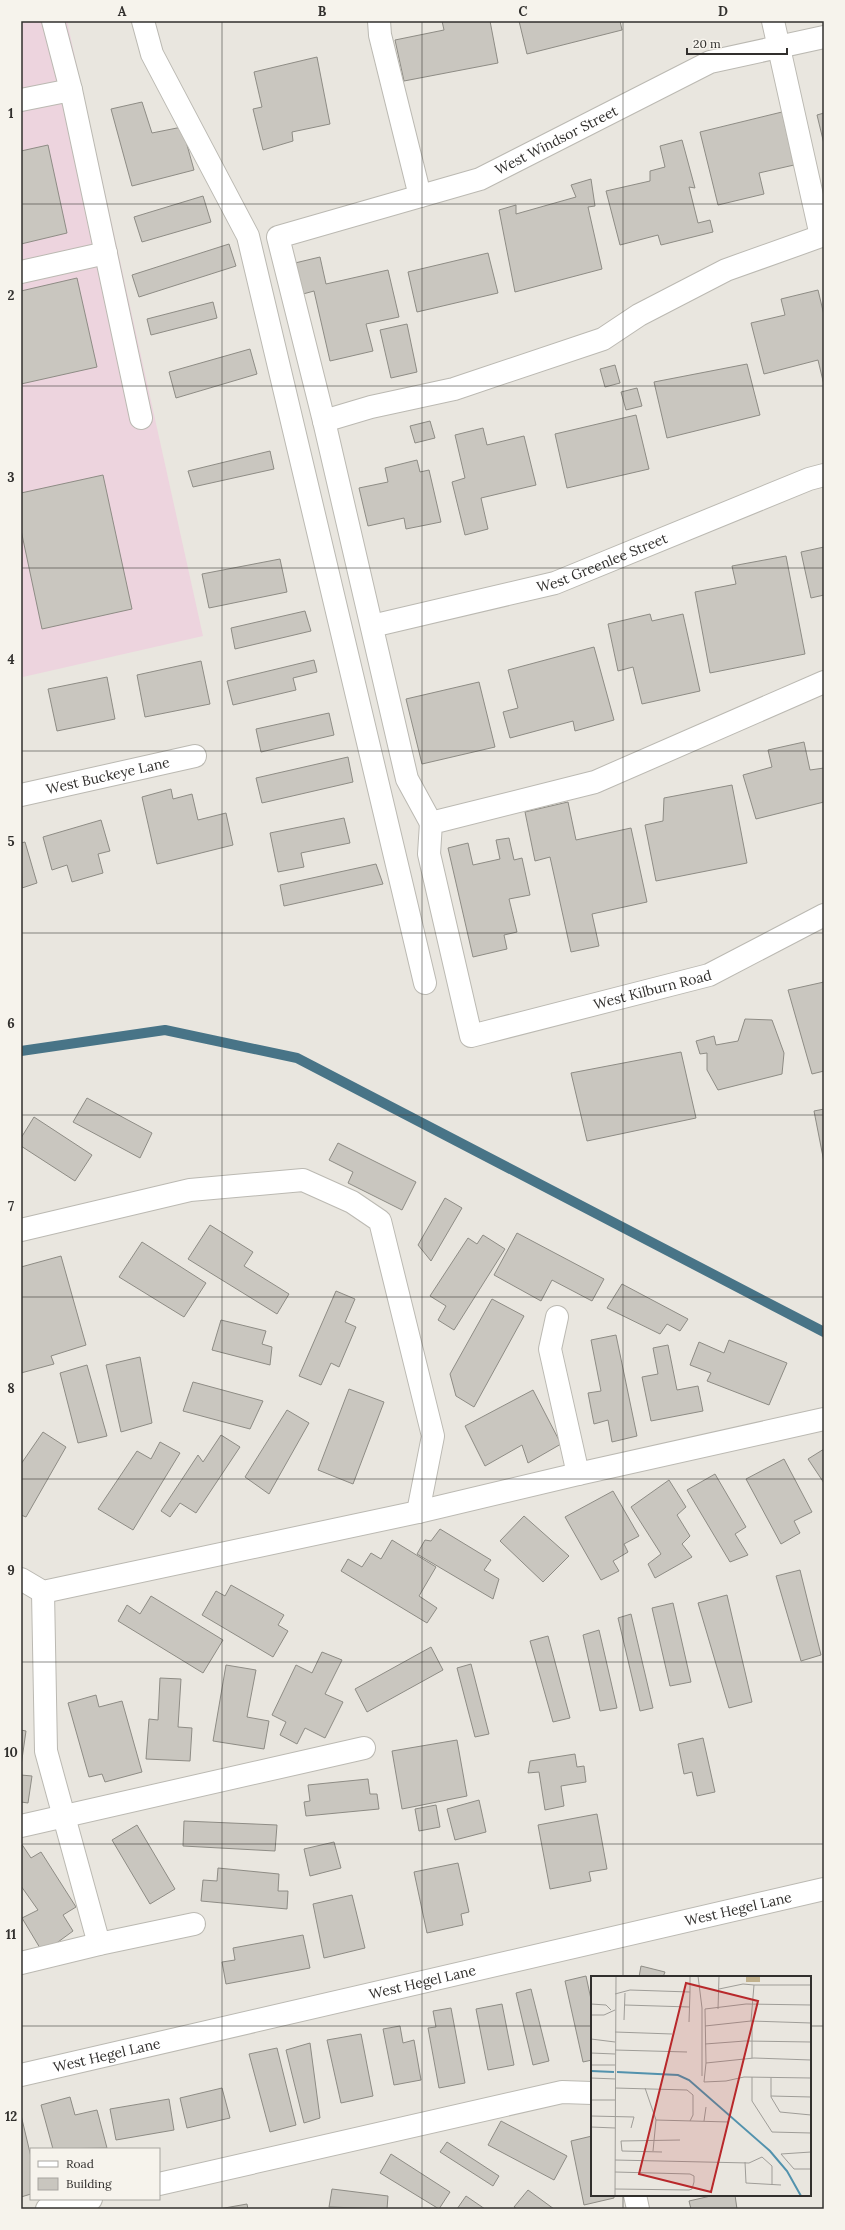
<svg xmlns="http://www.w3.org/2000/svg" width="845" height="2230" viewBox="0 0 845 2230" font-family="Lora,serif">
<rect width="100%" height="100%" fill="#e9e6df"/>
<polygon fill="#edd4de" points="21,21 67,21 203,636 23,677 21,669"/>
<g fill="none" stroke-linecap="round" stroke-linejoin="round">
<polyline stroke="#487487" stroke-width="10" points="21,1051 165,1030 297,1058 824,1332"/>
</g>
<g fill="#c9c6bf" stroke="#8e8c85">
<polygon points="442,21 490,21 498,63 404,81 395,40 444,30"/>
<polygon points="519,21 620,21 622,30 527,54"/>
<polygon points="317,57 330,124 292,132 293,141 263,150 253,109 262,107 254,72"/>
<polygon points="142,102 152,133 182,127 194,170 132,186 111,109"/>
<polygon points="782,112 794,165 759,173 764,194 718,205 700,132"/>
<polygon points="824,113 824,144 817,115"/>
<polygon points="682,140 695,188 689,187 698,223 710,220 713,232 661,245 658,235 620,245 606,191 650,181 650,171 665,167 660,146"/>
<polygon points="48,145 67,233 21,244 21,151"/>
<polygon points="591,179 595,206 588,207 602,269 515,292 499,210 516,205 516,214 576,197 571,185"/>
<polygon points="203,196 211,222 142,242 134,217"/>
<polygon points="229,244 236,266 139,297 132,275"/>
<polygon points="488,253 498,293 417,312 408,272"/>
<polygon points="320,257 326,284 388,270 399,317 366,324 373,351 330,361 314,291 303,294 295,263"/>
<polygon points="77,278 97,367 21,384 21,291"/>
<polygon points="818,290 824,315 824,385 818,360 764,374 751,323 785,315 781,299"/>
<polygon points="213,302 217,318 151,335 147,319"/>
<polygon points="407,324 417,372 391,378 380,330"/>
<polygon points="250,349 257,374 176,398 169,372"/>
<polygon points="747,364 760,415 667,438 654,382"/>
<polygon points="615,365 620,383 605,387 600,369"/>
<polygon points="637,388 642,406 626,410 621,392"/>
<polygon points="636,415 649,469 567,488 555,434"/>
<polygon points="430,421 435,438 415,443 410,426"/>
<polygon points="483,428 487,445 524,436 536,485 481,498 488,529 465,535 452,482 465,478 455,435"/>
<polygon points="270,451 274,469 193,487 188,471"/>
<polygon points="417,460 420,472 429,470 441,522 406,529 404,518 368,526 359,488 388,482 385,468"/>
<polygon points="103,475 132,609 42,629 21,530 21,493"/>
<polygon points="824,547 824,595 811,598 801,552"/>
<polygon points="786,556 805,654 710,673 695,592 736,584 732,566"/>
<polygon points="280,559 287,592 209,608 202,574"/>
<polygon points="305,611 311,631 235,649 231,628"/>
<polygon points="650,614 652,621 683,614 700,691 642,704 633,667 618,671 608,624"/>
<polygon points="594,647 614,720 575,731 573,721 510,738 503,712 518,708 508,670"/>
<polygon points="314,660 317,672 293,678 296,690 233,705 227,681"/>
<polygon points="201,661 210,704 145,717 137,675"/>
<polygon points="107,677 115,719 57,731 48,689"/>
<polygon points="479,682 495,747 422,764 406,699"/>
<polygon points="329,713 334,735 261,752 256,729"/>
<polygon points="804,742 810,770 824,768 824,802 756,819 743,775 772,767 768,750"/>
<polygon points="348,757 353,782 262,803 256,778"/>
<polygon points="732,785 747,863 656,881 645,825 663,821 664,798"/>
<polygon points="171,789 173,799 192,794 198,820 226,813 233,845 157,864 142,797"/>
<polygon points="568,802 576,840 631,828 647,902 592,914 599,946 571,952 550,857 535,861 525,812"/>
<polygon points="344,818 350,843 301,853 304,867 278,872 270,833"/>
<polygon points="101,820 110,851 98,854 103,873 72,882 67,865 52,870 43,837"/>
<polygon points="509,838 514,860 522,858 530,895 509,899 517,932 504,935 507,949 473,957 448,848 468,843 473,865 500,859 496,840"/>
<polygon points="25,842 37,883 22,888 21,843"/>
<polygon points="376,864 383,884 284,906 280,885"/>
<polygon points="824,982 824,1071 812,1074 788,990"/>
<polygon points="745,1019 772,1020 784,1053 782,1074 718,1090 707,1070 707,1053 700,1054 696,1041 714,1036 716,1045 738,1041"/>
<polygon points="681,1052 696,1118 587,1141 571,1073"/>
<polygon points="87,1098 152,1133 140,1158 73,1122"/>
<polygon points="824,1109 824,1162 814,1111"/>
<polygon points="34,1117 92,1155 75,1181 21,1146 21,1138"/>
<polygon points="338,1143 416,1182 402,1210 348,1183 353,1172 329,1160"/>
<polygon points="445,1198 462,1208 431,1261 418,1245"/>
<polygon points="210,1225 253,1252 244,1266 289,1294 277,1314 188,1259"/>
<polygon points="517,1233 604,1279 592,1301 552,1280 541,1301 494,1275"/>
<polygon points="483,1235 505,1249 454,1330 438,1320 446,1306 430,1296 468,1238 477,1244"/>
<polygon points="142,1242 206,1283 184,1317 119,1277"/>
<polygon points="61,1256 86,1345 51,1356 54,1364 21,1373 21,1267"/>
<polygon points="622,1284 688,1319 680,1331 667,1324 660,1334 607,1308"/>
<polygon points="336,1291 355,1299 345,1322 356,1327 339,1367 331,1363 321,1385 299,1376"/>
<polygon points="492,1299 524,1316 474,1407 456,1396 450,1374"/>
<polygon points="221,1320 266,1331 262,1344 272,1347 270,1365 212,1350"/>
<polygon points="616,1335 637,1436 612,1442 608,1420 594,1424 588,1393 601,1391 591,1340"/>
<polygon points="729,1340 787,1363 769,1405 707,1381 711,1373 690,1365 699,1342 724,1353"/>
<polygon points="668,1345 677,1390 698,1386 703,1411 651,1421 642,1377 658,1374 653,1348"/>
<polygon points="140,1357 152,1423 121,1432 106,1365"/>
<polygon points="87,1365 107,1436 78,1443 60,1373"/>
<polygon points="193,1382 263,1401 250,1429 183,1411"/>
<polygon points="349,1389 384,1402 353,1484 318,1470"/>
<polygon points="533,1390 561,1444 528,1463 522,1445 485,1466 465,1426"/>
<polygon points="287,1410 309,1423 269,1494 245,1477"/>
<polygon points="43,1432 66,1447 26,1517 21,1515 21,1464"/>
<polygon points="221,1435 240,1447 196,1513 180,1503 170,1517 161,1511 198,1455 203,1462"/>
<polygon points="160,1442 180,1453 133,1530 98,1509 137,1451 151,1459"/>
<polygon points="824,1449 824,1483 808,1459"/>
<polygon points="784,1459 812,1512 794,1521 800,1533 781,1544 746,1479"/>
<polygon points="715,1474 746,1527 735,1534 748,1555 730,1562 687,1490"/>
<polygon points="669,1480 686,1507 677,1515 690,1536 682,1544 692,1557 655,1578 648,1564 661,1554 631,1507"/>
<polygon points="613,1491 639,1536 624,1544 628,1552 613,1561 619,1571 601,1580 565,1517"/>
<polygon points="524,1516 569,1556 543,1582 500,1541"/>
<polygon points="440,1529 491,1560 484,1570 499,1579 493,1599 417,1554 425,1540 431,1541"/>
<polygon points="392,1540 436,1567 419,1596 437,1608 427,1623 341,1571 348,1559 362,1567 371,1553 381,1559"/>
<polygon points="800,1570 821,1655 801,1661 776,1576"/>
<polygon points="231,1585 284,1615 278,1625 288,1631 273,1657 202,1615 216,1591 225,1596"/>
<polygon points="727,1595 752,1702 729,1708 698,1603"/>
<polygon points="151,1596 223,1640 203,1673 118,1621 127,1605 140,1614"/>
<polygon points="673,1603 691,1682 670,1686 652,1608"/>
<polygon points="631,1614 653,1708 640,1711 618,1618"/>
<polygon points="599,1630 617,1708 600,1711 583,1635"/>
<polygon points="548,1636 570,1718 553,1722 530,1641"/>
<polygon points="431,1647 443,1670 367,1712 355,1689"/>
<polygon points="322,1652 342,1660 325,1694 343,1702 325,1738 305,1728 297,1744 280,1735 286,1722 272,1715 296,1665 312,1673"/>
<polygon points="471,1664 489,1734 475,1737 457,1668"/>
<polygon points="226,1665 256,1670 247,1717 269,1721 264,1749 213,1741"/>
<polygon points="160,1678 181,1679 178,1727 192,1728 190,1761 146,1759 149,1719 158,1720"/>
<polygon points="96,1695 99,1707 122,1701 142,1772 105,1782 102,1774 89,1777 68,1703"/>
<polygon points="21,1730 26,1731 21,1766"/>
<polygon points="703,1738 715,1792 697,1796 692,1772 684,1774 678,1744"/>
<polygon points="457,1740 467,1796 402,1809 392,1751"/>
<polygon points="575,1754 577,1767 584,1766 586,1782 561,1786 564,1806 545,1810 539,1772 528,1773 530,1761"/>
<polygon points="21,1775 32,1776 28,1803 21,1802"/>
<polygon points="368,1779 370,1794 377,1794 379,1809 306,1816 304,1802 310,1801 308,1785"/>
<polygon points="479,1800 486,1832 455,1840 447,1809"/>
<polygon points="436,1805 440,1827 419,1831 415,1809"/>
<polygon points="597,1814 607,1869 589,1872 591,1881 550,1889 538,1825"/>
<polygon points="184,1821 277,1825 275,1851 183,1846"/>
<polygon points="137,1825 175,1889 150,1904 112,1840"/>
<polygon points="334,1842 341,1868 310,1876 304,1849"/>
<polygon points="21,1843 31,1858 41,1852 76,1907 63,1915 73,1931 43,1953 22,1918 38,1910 21,1886"/>
<polygon points="458,1863 469,1912 461,1914 463,1925 427,1933 414,1872"/>
<polygon points="218,1868 279,1874 278,1891 288,1891 287,1909 201,1901 203,1880 217,1881"/>
<polygon points="352,1895 365,1948 324,1958 313,1904"/>
<polygon points="303,1935 310,1968 226,1984 222,1962 235,1960 233,1948"/>
<polygon points="641,1966 665,1972 663,1977 639,1977"/>
<polygon points="586,1976 592,2004 592,2060 583,2062 565,1981"/>
<polygon points="531,1989 549,2061 533,2065 516,1993"/>
<polygon points="502,2004 514,2065 488,2070 476,2009"/>
<polygon points="451,2008 465,2083 439,2088 428,2028 436,2027 433,2011"/>
<polygon points="400,2026 403,2043 414,2040 421,2080 394,2085 383,2029"/>
<polygon points="361,2034 373,2096 341,2103 327,2040"/>
<polygon points="310,2043 320,2118 304,2123 286,2050"/>
<polygon points="277,2048 296,2125 270,2132 249,2054"/>
<polygon points="222,2088 230,2118 187,2128 180,2098"/>
<polygon points="70,2097 75,2115 97,2110 107,2148 53,2149 41,2105"/>
<polygon points="169,2099 174,2130 116,2140 110,2109"/>
<polygon points="21,2115 31,2157 31,2194 21,2197"/>
<polygon points="501,2121 567,2156 554,2180 488,2145"/>
<polygon points="592,2136 592,2195 614,2195 614,2198 584,2205 571,2141"/>
<polygon points="447,2142 499,2176 493,2186 440,2152"/>
<polygon points="391,2154 450,2192 439,2209 380,2173"/>
<polygon points="332,2189 388,2196 387,2209 329,2207"/>
<polygon points="528,2190 554,2209 517,2209 514,2207"/>
<polygon points="715,2195 735,2195 737,2209 691,2209 689,2201"/>
<polygon points="466,2196 485,2209 457,2209"/>
<polygon points="247,2204 248,2209 219,2209"/>
</g>
<g fill="none" stroke-linecap="round" stroke-linejoin="round">
<g stroke="#bbb9b2" stroke-width="24">
<g id="minor">
<polyline points="53,21 71,90"/>
<polyline points="143,21 152,54 248,236 425,983"/>
<polyline points="379,21 380,35 420,196"/>
<polyline points="773,21 821,236"/>
<polyline points="21,100 71,90 141,418"/>
<polyline points="21,272 106,253"/>
<polyline points="324,421 371,407 454,389 603,339 639,315 726,270 824,235"/>
<path id="s1" d="M372,626l183,-43 254,-104 15,-4"/>
<path id="s2" d="M824,682l-229,100 -164,41 -2,31 42,182 238,-61 115,-60"/>
<path id="s3" d="M21,795l174,-39"/>
<path id="s4" d="M431,823l-24,-44 -83,-358 -46,-184 202,-58 230,-117 114,-25"/>
<polyline points="21,1230 190,1190 303,1180 352,1202 380,1221 433,1436 418,1512"/>
<polyline points="557,1317 550,1349 578,1474"/>
<polyline points="21,1579 43,1592 418,1512 578,1474 824,1419"/>
<polyline points="43,1592 46,1751 99,1944"/>
<polyline points="21,1826 364,1748"/>
<polyline points="21,1963 99,1944 194,1924"/>
<path id="s5" d="M21,2075l803,-186"/>
<polyline points="159,2184 562,2092 592,2093"/>
<polyline points="635,2195 638,2209"/>
<polyline points="47,2209 91,2199"/>
</g>
</g>
<use href="#minor" stroke="#fff" stroke-width="22"/>
</g>
<path fill="none" stroke="#312f2d" stroke-width="1" stroke-opacity="0.55" d="M222,21v2188M422,21v2188M623,21v1956M21,204h803M21,386h803M21,568h803M21,751h803M21,933h803M21,1115h803M21,1297h803M21,1479h803M21,1662h803M21,1844h803M21,2026h571M810,2026h14M623,2195v14"/>
<g text-anchor="middle" dominant-baseline="central" stroke-width="3" stroke-linejoin="round" paint-order="stroke">
<g font-size="14" fill="#312f2d" stroke="#f6f3ec">
<text stroke="none"><textPath href="#s4" startOffset="903">West Windsor Street</textPath></text>
<text stroke="none"><textPath href="#s1" startOffset="239">West Greenlee Street</textPath></text>
<text stroke="none"><textPath href="#s3" startOffset="89">West Buckeye Lane</textPath></text>
<text stroke="none"><textPath href="#s2" startOffset="824">West Kilburn Road</textPath></text>
<text stroke="none"><textPath href="#s5" startOffset="736">West Hegel Lane</textPath></text>
<text stroke="none"><textPath href="#s5" startOffset="412">West Hegel Lane</textPath></text>
<text stroke="none"><textPath href="#s5" startOffset="88">West Hegel Lane</textPath></text>
</g>
</g>
<g transform="translate(591 1976)">
<rect width="220" height="220" fill="#e9e6df"/>
<path d="M155,0h14v6h-14z" fill="#c1b18d"/>
<path fill="none" stroke="#5292ad" stroke-width="2" d="M0,95l23,1M26,96l61,3 11,5 81,71 17,20 14,25"/>
<path fill="none" stroke="#9f9d98" stroke-width="1" d="M99,0v16M107,0l4,32v68M128,13l24,-5 11,1M24,18l15,-4 60,2 -1,30M0,28l15,1 5,5M34,29l65,2M127,33l1,-33M0,39h13l11,-5M33,44l1,-27M160,45l3,-36h57M114,50l46,-5 60,2M24,56l57,2M0,63l24,3M114,68l40,-3 66,1M24,74l72,2M0,77l24,1M161,82v-37M220,84l-57,-2 -48,5 -2,19 22,-1 18,-4 67,1M115,87l-1,-54 41,-5 65,1M0,89h24M161,101v24l20,31 39,1M0,102l25,1M180,102v19l9,15 31,3M24,112l72,2 6,5v20l-3,6M54,112l11,32 73,2M180,120l40,1M0,124h24M0,140l43,1 -3,11M113,145l2,-14M0,151l24,1M62,175l3,-31M71,176l-40,-1 -1,-10 59,-1M220,176l-30,2 13,15h17M24,184l134,3 13,-6 10,9v19M154,186l1,21 35,2M24,213l74,1 3,-1 2,-7v-6l-4,-2 -75,-2M24,220l1,-220"/>
<path fill="#b8282b" fill-opacity="0.15" stroke="#b8282b" stroke-width="2" d="M95,7l72,18 -47,191 -72,-18z"/>
<rect width="220" height="220" fill="none" stroke="#312f2d" stroke-width="2"/>
</g>
<rect width="845" height="2230" fill="none" stroke="#f6f3ec" stroke-width="44"/>
<rect x="30" y="2148" width="130" height="52" fill="#f6f3ec" stroke="#a7a5a0"/>
<rect x="38" y="2161" width="20" height="6" fill="#ffffff" stroke="#a7a5a0"/>
<text x="66" y="2168" font-size="12" fill="#312f2d">Road</text>
<rect x="38" y="2178" width="20" height="12" fill="#c9c6bf" stroke="#a7a5a0"/>
<text x="66" y="2188" font-size="12" fill="#312f2d">Building</text>
<path d="M687 48v6h100v-6" fill="none" stroke="#312f2d" stroke-width="2"/>
<text x="693" y="48" font-size="12" fill="#312f2d" stroke="#f6f3ec" stroke-width="3" paint-order="stroke">20 m</text>
<rect x="22" y="22" width="801" height="2186" fill="none" stroke="#312f2d" stroke-width="1.5"/>
<g font-size="13" text-anchor="middle" font-weight="bold" fill="#312f2d">
<text x="122" y="16">A</text>
<text x="322" y="16">B</text>
<text x="523" y="16">C</text>
<text x="723" y="16">D</text>
<text x="11" y="118">1</text>
<text x="11" y="300">2</text>
<text x="11" y="482">3</text>
<text x="11" y="664">4</text>
<text x="11" y="846">5</text>
<text x="11" y="1028">6</text>
<text x="11" y="1211">7</text>
<text x="11" y="1393">8</text>
<text x="11" y="1575">9</text>
<text x="11" y="1757">10</text>
<text x="11" y="1939">11</text>
<text x="11" y="2121">12</text>
</g>
</svg>
